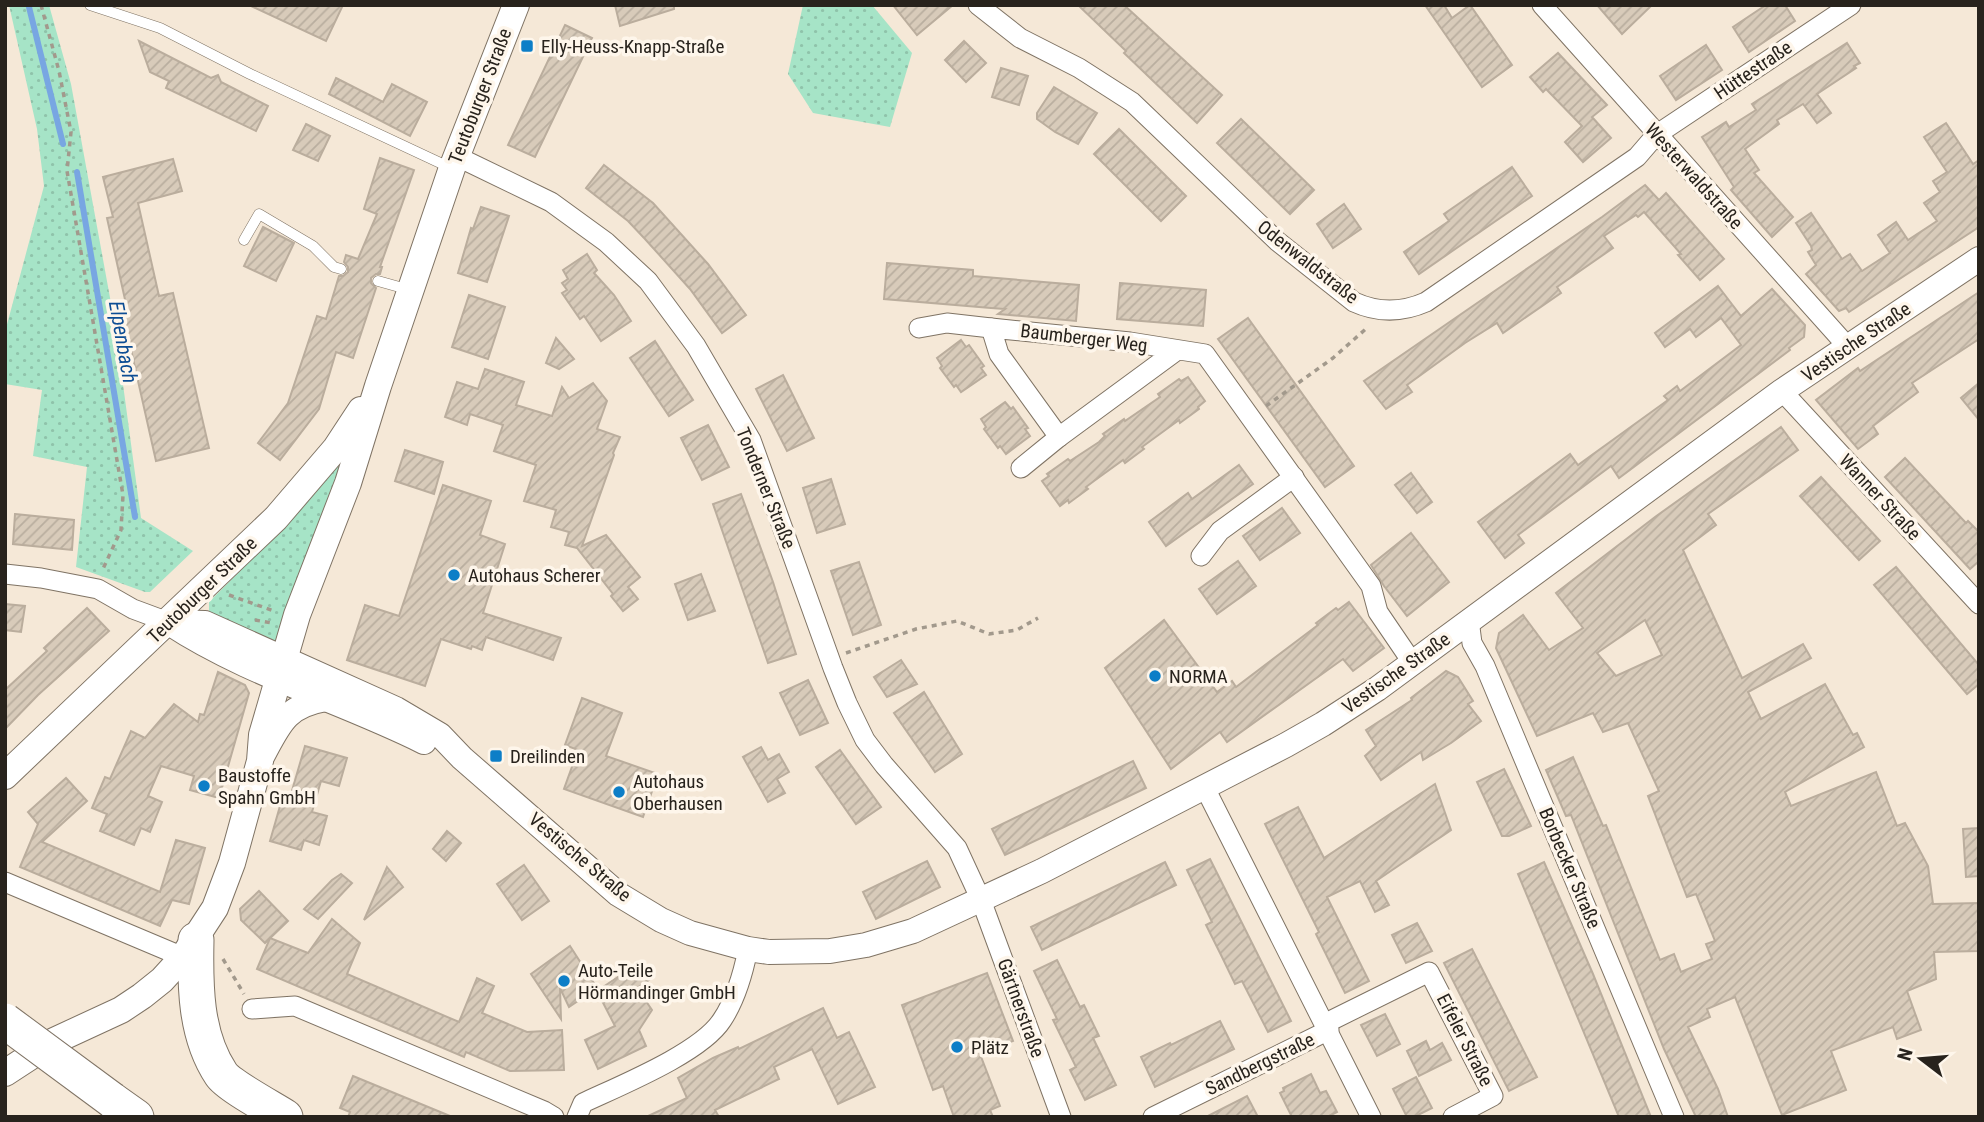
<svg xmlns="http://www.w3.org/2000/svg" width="1984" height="1122" viewBox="0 0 1984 1122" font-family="'Roboto Condensed',sans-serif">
<defs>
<pattern id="green-dots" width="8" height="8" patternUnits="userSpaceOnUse" patternTransform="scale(1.75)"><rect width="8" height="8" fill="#a6e4c7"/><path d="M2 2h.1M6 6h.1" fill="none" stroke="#8fc3aa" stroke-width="1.8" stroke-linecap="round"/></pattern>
<pattern id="building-hatch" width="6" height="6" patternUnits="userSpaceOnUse" patternTransform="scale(1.75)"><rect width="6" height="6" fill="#d8cbba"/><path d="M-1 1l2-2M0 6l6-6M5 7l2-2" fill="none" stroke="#b9ae9f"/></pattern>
</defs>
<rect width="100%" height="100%" fill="#f5e8d7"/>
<g fill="url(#green-dots)">
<polygon points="9,5 49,5 71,84 115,325 141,518 193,551 150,592 145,592 76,567 87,467 33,456 42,390 5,384 5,332 44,186 37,129"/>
<polygon points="803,5 872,5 912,53 890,127 813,113 788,74"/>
<polygon points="346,455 277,642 269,644 209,615 209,602 295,516 344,456"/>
</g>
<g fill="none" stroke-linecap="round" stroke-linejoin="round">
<g stroke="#78a6e2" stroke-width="6">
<polyline points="29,7 63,144"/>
<polyline points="77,172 135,517"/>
</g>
</g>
<g fill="url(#building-hatch)" stroke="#baad9d" stroke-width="2" fill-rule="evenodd">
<polygon points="249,5 343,5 326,41"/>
<polygon points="615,5 674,5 674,9 620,26"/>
<polygon points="893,5 953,5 917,35"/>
<polygon points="1078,5 1124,5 1222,95 1197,123 1124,53 1126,51"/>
<polygon points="1425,5 1444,5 1452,18 1470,5 1512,65 1482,87"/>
<polygon points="1597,5 1652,5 1622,34"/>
<polygon points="1766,5 1785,5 1795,21 1749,52 1733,27"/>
<polygon points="565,25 592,38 535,157 508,145"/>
<polygon points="139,41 211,78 218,75 221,82 268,106 256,131 166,88 169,81 150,72"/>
<polygon points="964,41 986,63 966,82 945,60"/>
<polygon points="1847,43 1860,63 1854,66 1856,68 1817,94 1831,113 1817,123 1803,104 1777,120 1779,124 1745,149 1759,170 1754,173 1793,217 1772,237 1731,190 1734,187 1702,137 1726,122 1729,127 1756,110 1752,104"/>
<polygon points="1706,45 1722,70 1676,100 1660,76"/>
<polygon points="1558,53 1607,105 1592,117 1611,138 1583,162 1565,142 1582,126 1546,89 1543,92 1530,77"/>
<polygon points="1001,68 1028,76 1019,105 992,97"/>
<polygon points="336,78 383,102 392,84 427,102 410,136 329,94"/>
<polygon points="1054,87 1097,113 1078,144 1055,132 1037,119 1037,113"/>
<polygon points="1241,119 1314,190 1290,214 1217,143"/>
<polygon points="1946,123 1973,164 1979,160 1979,227 1849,312 1846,308 1839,311 1806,274 1816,265 1808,252 1812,250 1811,246 1796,223 1811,213 1842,259 1850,254 1862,271 1890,253 1878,235 1896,222 1908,240 1937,221 1924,203 1940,192 1933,181 1947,172 1924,137"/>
<polygon points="306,124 330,136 318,161 293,150"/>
<polygon points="1119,129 1186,196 1161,221 1094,154"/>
<polygon points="380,158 414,170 380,267 382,267 380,274 376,274 371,278 371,283 376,288 353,358 336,352 319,409 280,460 258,443 288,403 317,316 326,319 339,276 343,276 348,272 348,267 344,262 346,255 358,259 377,214 364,209"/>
<polygon points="173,159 182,191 138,203 159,296 173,293 209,448 156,461 121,305 126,304 107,218 113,217 103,177"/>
<polygon points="604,165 653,203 708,264 746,315 722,333 690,289 645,239 628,221 586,188"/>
<polygon points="1512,167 1532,196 1419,274 1404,252 1449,221 1444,214"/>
<polygon points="1645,185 1659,200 1666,193 1724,259 1700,280 1678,255 1681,254 1644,212 1638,217 1636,215 1604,236 1613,248 1557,287 1561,293 1503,333 1497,323 1465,343 1407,385 1412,392 1386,409 1364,381 1602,217"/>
<polygon points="1344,204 1361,229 1333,248 1317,224"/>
<polygon points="481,207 509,216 487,282 458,273 471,228 473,229"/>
<polygon points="263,227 294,243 276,281 244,266"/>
<polygon points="587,254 597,270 594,273 614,295 631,321 601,341 584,316 580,319 562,293 567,290 562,283 568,279 563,270"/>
<polygon points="887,263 973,270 973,276 1079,285 1076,321 998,314 1005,309 991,308 884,299"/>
<polygon points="1120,283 1206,290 1203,326 1117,319"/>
<polygon points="1718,286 1741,316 1772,289 1805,325 1804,337 1789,348 1790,350 1619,478 1611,466 1518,535 1524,543 1505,558 1478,522 1570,454 1578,465 1668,400 1664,396 1677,386 1680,391 1741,345 1721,318 1696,337 1690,329 1665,347 1655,333"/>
<polygon points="1979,292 1979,339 1912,383 1918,392 1873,426 1878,434 1858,449 1816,400 1858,368 1860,371"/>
<polygon points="469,295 505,307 488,359 452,347"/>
<polygon points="1248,318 1354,466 1325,487 1218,339"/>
<polygon points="556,338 574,359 559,369 546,363"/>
<polygon points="961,340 966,347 969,345 984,366 981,368 986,375 961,392 956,385 954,387 940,368 942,366 937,358"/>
<polygon points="655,341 693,400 669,416 630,358"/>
<polygon points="485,369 524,382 516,405 552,416 562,387 569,398 593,383 607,401 597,429 620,437 613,453 614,455 582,546 606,535 640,577 628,587 638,599 623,611 611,596 613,594 577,548 565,545 569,532 551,527 556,510 524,501 536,465 494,451 503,425 470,414 467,425 445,417 457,382 478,389"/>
<polygon points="783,375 814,438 787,451 756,389"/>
<polygon points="1188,377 1205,401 1198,407 1199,409 1180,423 1179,420 1142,447 1144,449 1125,463 1123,460 1094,481 1086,487 1088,489 1069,503 1068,500 1060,506 1042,481 1049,476 1047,474 1068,459 1070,461 1099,442 1105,436 1103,434 1124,419 1125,421 1160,397 1158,394 1179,379 1181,381"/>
<polygon points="1979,383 1979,420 1961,398"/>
<polygon points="1005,402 1011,409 1013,407 1028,428 1025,429 1030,436 1006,454 1000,446 998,448 984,429 986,427 981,419"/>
<polygon points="708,425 729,467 702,480 681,438"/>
<path d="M1781,427l17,23 -90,64 8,11 -33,25 59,128 61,-34 8,14 -63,34 13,27 64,-35 28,51 4,-2 7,14 -79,45 6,14 85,-34 21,54 8,-3 23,43 5,38 46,-1v48l-45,1 2,27 -29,12 14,39 -24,9 -4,-12 -62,24 15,39 -64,25 -47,-118 -28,12 3,8 -22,10 30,62 10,28h-32l-32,-68 -93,-234 -5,1 -20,-46 27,-13 30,69 3,-1 54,135 14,-6 7,18 31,-13 -6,-15 9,-3 -19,-47 -9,3 -39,-101 11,-5 -31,-68 -25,9 -10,-19 -56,23 -41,-88 3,-15 24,-18 26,35 34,-22 -27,-35 99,-76zM1645,620l17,35 -46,21 -19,-23z"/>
<polygon points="405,450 443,462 434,494 395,481"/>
<polygon points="1905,458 1966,523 1968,521 1979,532 1979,561 1970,569 1885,477"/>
<polygon points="1239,465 1253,484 1166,546 1149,522 1188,493 1192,499"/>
<polygon points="1411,473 1432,502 1417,513 1395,485"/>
<polygon points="1821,477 1880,541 1859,560 1800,496"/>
<polygon points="831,479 845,524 817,533 803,488"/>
<polygon points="443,485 491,501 480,535 505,544 483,613 561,638 553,660 486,637 482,650 472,646 471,649 441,639 425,686 347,660 365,605 399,616"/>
<polygon points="741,494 773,582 796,654 768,663 713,504"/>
<polygon points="1282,508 1300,533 1260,560 1243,536"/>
<polygon points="15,514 74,520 72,550 13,544"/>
<polygon points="1411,533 1449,582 1407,616 1384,586 1371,565"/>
<polygon points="1238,561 1256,586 1217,614 1199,589"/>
<polygon points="859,562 881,625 853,635 831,571"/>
<polygon points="1896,567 1979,665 1979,684 1967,694 1874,585"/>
<polygon points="701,574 715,611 688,620 675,584"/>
<polygon points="1349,602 1384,648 1353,671 1343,659 1227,742 1220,732 1171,769 1105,668 1164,620 1217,692 1232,681 1236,687 1318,625 1316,623 1336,608 1338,610"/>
<polygon points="5,604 25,606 21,632 5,630"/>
<polygon points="87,608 109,631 38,695 5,729 5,690 47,651 44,648"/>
<polygon points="901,660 917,684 887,697 874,677"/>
<polygon points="1446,671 1458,677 1473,701 1468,704 1481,721 1451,743 1423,760 1421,752 1381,780 1365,756 1376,746 1366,730 1412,700 1411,698"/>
<polygon points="218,672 245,685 249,693 219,798 190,790 194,776 161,766 148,796 162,802 150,832 141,828 134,845 100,831 107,814 92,808 105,777 110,779 131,731 145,738 174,704 198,722 200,714 204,715"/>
<polygon points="808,680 828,723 800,735 780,693"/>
<polygon points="924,692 962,754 935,772 894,713"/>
<polygon points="582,698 622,713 606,756 658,774 643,817 564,789 578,750 565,745"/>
<polygon points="305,746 347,758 339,786 321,781 312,812 327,816 319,845 304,840 301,850 270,841 284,792 291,794"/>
<polygon points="761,747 768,760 779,754 789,772 777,779 785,793 768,802 743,757"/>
<polygon points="840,750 881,807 856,824 816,767"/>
<polygon points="1133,761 1146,788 1005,855 992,829"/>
<polygon points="1504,769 1531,826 1509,836 1502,836 1477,782"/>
<polygon points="66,778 87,801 42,842 160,892 176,840 205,848 189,904 172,900 160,926 20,867 38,824 28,812"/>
<polygon points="1435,784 1451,830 1376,881 1389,905 1375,912 1360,881 1327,897 1369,981 1345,993 1316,934 1319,932 1265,824 1298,807 1324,858"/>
<polygon points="1979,828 1979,876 1966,877 1963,829"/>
<polygon points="447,831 461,843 446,861 433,849"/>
<polygon points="1210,859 1291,1021 1268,1032 1242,981 1235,984 1222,957 1206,925 1212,922 1187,870"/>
<polygon points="927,861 940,887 876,919 863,892"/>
<polygon points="1165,862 1176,885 1042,950 1031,927"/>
<polygon points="1544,862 1593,974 1651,1117 1619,1117 1518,874"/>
<polygon points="524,865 549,901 522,920 497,884"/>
<polygon points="387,867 403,887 364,920"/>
<polygon points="341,874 352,883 318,919 304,909 332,880"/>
<polygon points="259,891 288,921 265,943 241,920 240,909"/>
<polygon points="332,919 360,943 347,974 459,1022 477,978 494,986 482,1013 527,1032 562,1030 564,1070 510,1071 466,1052 464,1057 257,969 270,938 308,953"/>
<polygon points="1417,923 1432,951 1406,963 1392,935"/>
<polygon points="570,946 597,988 569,1007 560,988 561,1019 531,974"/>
<polygon points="1472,949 1537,1077 1509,1091 1444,963"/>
<polygon points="1057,960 1080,1007 1084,1005 1099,1036 1093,1038 1116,1085 1085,1100 1070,1070 1076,1067 1053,1020 1057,1019 1034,971"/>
<polygon points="639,963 649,980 637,988 652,1010 639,1030 646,1046 598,1069 585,1040 615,1026 597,991"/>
<polygon points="987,973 1013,1041 980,1054 1000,1106 990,1110 993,1117 954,1117 943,1086 933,1090 902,1005"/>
<polygon points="823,1008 837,1038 849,1032 875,1087 838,1104 812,1049 774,1067 779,1079 715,1110 719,1117 646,1117 687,1098 678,1078 713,1058 738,1047 739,1049"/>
<polygon points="1385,1014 1400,1044 1377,1056 1361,1025"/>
<polygon points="1220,1021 1234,1049 1155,1087 1141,1057 1170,1043 1171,1045"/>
<polygon points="1426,1041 1430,1050 1442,1043 1451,1060 1419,1076 1407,1051"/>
<polygon points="1311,1074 1320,1093 1326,1091 1337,1112 1327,1117 1292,1117 1280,1093 1284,1091 1283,1088"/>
<polygon points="353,1076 450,1116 450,1117 348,1117 350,1112 340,1108"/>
<polygon points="1416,1077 1432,1108 1414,1117 1407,1117 1393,1089"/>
<polygon points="1247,1096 1258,1117 1206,1117"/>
</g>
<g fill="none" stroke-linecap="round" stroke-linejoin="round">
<g stroke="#7f7364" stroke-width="11">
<g id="service">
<polyline points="90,5 160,28 250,74 451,168"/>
<polyline points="244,240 259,214 313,246 334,267 341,269"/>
<polyline points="378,281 410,290"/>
</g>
</g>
<g stroke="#7f7364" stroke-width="21">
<g id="minor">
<path d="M978,5l42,33 59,30 53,34 145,139 77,61c24,11 47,11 72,0l211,-145 19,-22 195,-130"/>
<polyline points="1542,5 1848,347"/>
<polyline points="456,156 551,202 606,242 648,281 696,346 751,440 833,668 847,703 865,740 884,765 957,848 981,900 1061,1117"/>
<polyline points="919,328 947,323 991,328"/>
<polyline points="1176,351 1059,437 999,354 991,328 1130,342 1205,354 1371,586 1378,612 1412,662"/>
<polyline points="1782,391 1979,604"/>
<polyline points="1021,468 1059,437"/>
<polyline points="1201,556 1220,531 1294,477"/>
<polyline points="5,574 41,578 98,589 133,609 168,622"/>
<polyline points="1469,620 1472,643 1485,666 1674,1117"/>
<polyline points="1204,786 1371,1117"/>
<polyline points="5,882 183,957"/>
<polyline points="252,1009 295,1006 544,1111 554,1117"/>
<polyline points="1326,1023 1429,972 1493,1096 1453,1117"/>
<path d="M577,1117l6,-14c36,-17 118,-50 139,-83 14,-21 21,-46 26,-71"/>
<polyline points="1153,1117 1329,1030"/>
</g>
</g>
<g stroke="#7f7364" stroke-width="26">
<g id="tertiary">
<polyline points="168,622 205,623 396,709 440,735 462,758 618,894 661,920 690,933 748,949 769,952 830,951 866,945 913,931 1042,871 1286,745 1323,724 1377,689 1782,391 1979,259"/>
<path d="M169,623c79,52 171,77 255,119"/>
<path d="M262,757c18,-34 24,-51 64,-58"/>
</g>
</g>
<g stroke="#7f7364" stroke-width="28">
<g id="secondary">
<polyline points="5,776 276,518 336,448 361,410"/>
<polyline points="5,1073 54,1041 121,1010 142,996 162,980 183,957 215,908 232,863 260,761 262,735 297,615 348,483 378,386 452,168 516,5"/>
</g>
</g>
<g stroke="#7f7364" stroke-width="37">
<g id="motorway">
<path d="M196,940c-1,45 -1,95 25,134 7,11 50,34 64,43"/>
<polyline points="112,1100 136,1117"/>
</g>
</g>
<g stroke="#a2998c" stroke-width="3.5" stroke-dasharray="5 5" stroke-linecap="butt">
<polyline points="41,5 59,71 71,132 67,171 123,495 121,530 102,571"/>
<polyline points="1266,406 1333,358 1368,327"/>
<polyline points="229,595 274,611"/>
<polyline points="255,620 272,623"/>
<polyline points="846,653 916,629 957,621 989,634 1017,630 1038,618"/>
<polyline points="223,959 244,994"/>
</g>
<use href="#service" stroke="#fff" stroke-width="10"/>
<use href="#minor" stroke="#fff" stroke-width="19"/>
<use href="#tertiary" stroke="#fff" stroke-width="24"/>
<use href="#secondary" stroke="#fff" stroke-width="26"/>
<use href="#motorway" stroke="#fff" stroke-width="35"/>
<g stroke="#7f7364" stroke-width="37" stroke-linecap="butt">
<polyline id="motorway-bridge" points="5,1021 112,1100"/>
</g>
<use href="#motorway-bridge" stroke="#fff" stroke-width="35"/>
</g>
<g fill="#0d7ec7" stroke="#fef6eb" stroke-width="2.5">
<rect x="520" y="39" width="14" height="14" rx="3.5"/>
<circle cx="454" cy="575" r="7"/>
<circle cx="1155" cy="676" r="7"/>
<rect x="489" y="749" width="14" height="14" rx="3.5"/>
<circle cx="204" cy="786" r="7"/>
<circle cx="619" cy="792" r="7"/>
<circle cx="564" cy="981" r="7"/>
<circle cx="957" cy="1047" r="7"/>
</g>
<g text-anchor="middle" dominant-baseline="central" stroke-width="7" stroke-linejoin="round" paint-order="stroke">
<g font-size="19" fill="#28231d" stroke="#fef6eb" text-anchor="start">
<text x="541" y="46">Elly-Heuss-Knapp-Straße</text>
<text x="468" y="575">Autohaus Scherer</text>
<text x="1169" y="676">NORMA</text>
<text x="510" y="756">Dreilinden</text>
<text x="218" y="775">Baustoffe<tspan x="218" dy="22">Spahn GmbH</tspan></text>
<text x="633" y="781">Autohaus<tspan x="633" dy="22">Oberhausen</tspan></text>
<text x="578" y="970">Auto-Teile<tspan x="578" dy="22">Hörmandinger GmbH</tspan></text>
<text x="971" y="1047">Plätz</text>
</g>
<g font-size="19" fill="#28231d" stroke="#fef6eb">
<text transform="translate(1753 70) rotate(-34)">Hüttestraße</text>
<text transform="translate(480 96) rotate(-69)">Teutoburger Straße</text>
<text transform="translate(1694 176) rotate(48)">Westerwaldstraße</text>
<text transform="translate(1308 262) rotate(38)">Odenwaldstraße</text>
<text transform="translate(1084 338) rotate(7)">Baumberger Weg</text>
<text transform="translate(1856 342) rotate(-34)">Vestische Straße</text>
<text transform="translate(766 488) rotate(68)">Tonderner Straße</text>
<text transform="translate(1880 497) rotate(47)">Wanner Straße</text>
<text transform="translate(202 590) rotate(-44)">Teutoburger Straße</text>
<text transform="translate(1396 673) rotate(-35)">Vestische Straße</text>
<text transform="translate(580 857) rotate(40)">Vestische Straße</text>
<text transform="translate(1570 868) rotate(67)">Borbecker Straße</text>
<text transform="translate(1021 1008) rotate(70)">Gärtnerstraße</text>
<text transform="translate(1465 1040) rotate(63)">Eifeler Straße</text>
<text transform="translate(1260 1064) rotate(-26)">Sandbergstraße</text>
</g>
<g font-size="21" font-style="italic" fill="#0d4d94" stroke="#fef6eb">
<text transform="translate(123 342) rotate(80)">Elpenbach</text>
</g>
</g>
<rect width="1984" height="1122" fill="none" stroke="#28231d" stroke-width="14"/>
<g transform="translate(1921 1059) rotate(286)" stroke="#fef6eb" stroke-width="5" paint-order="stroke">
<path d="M0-5L12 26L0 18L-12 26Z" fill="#28231d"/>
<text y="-10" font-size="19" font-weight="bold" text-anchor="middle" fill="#28231d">N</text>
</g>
</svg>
